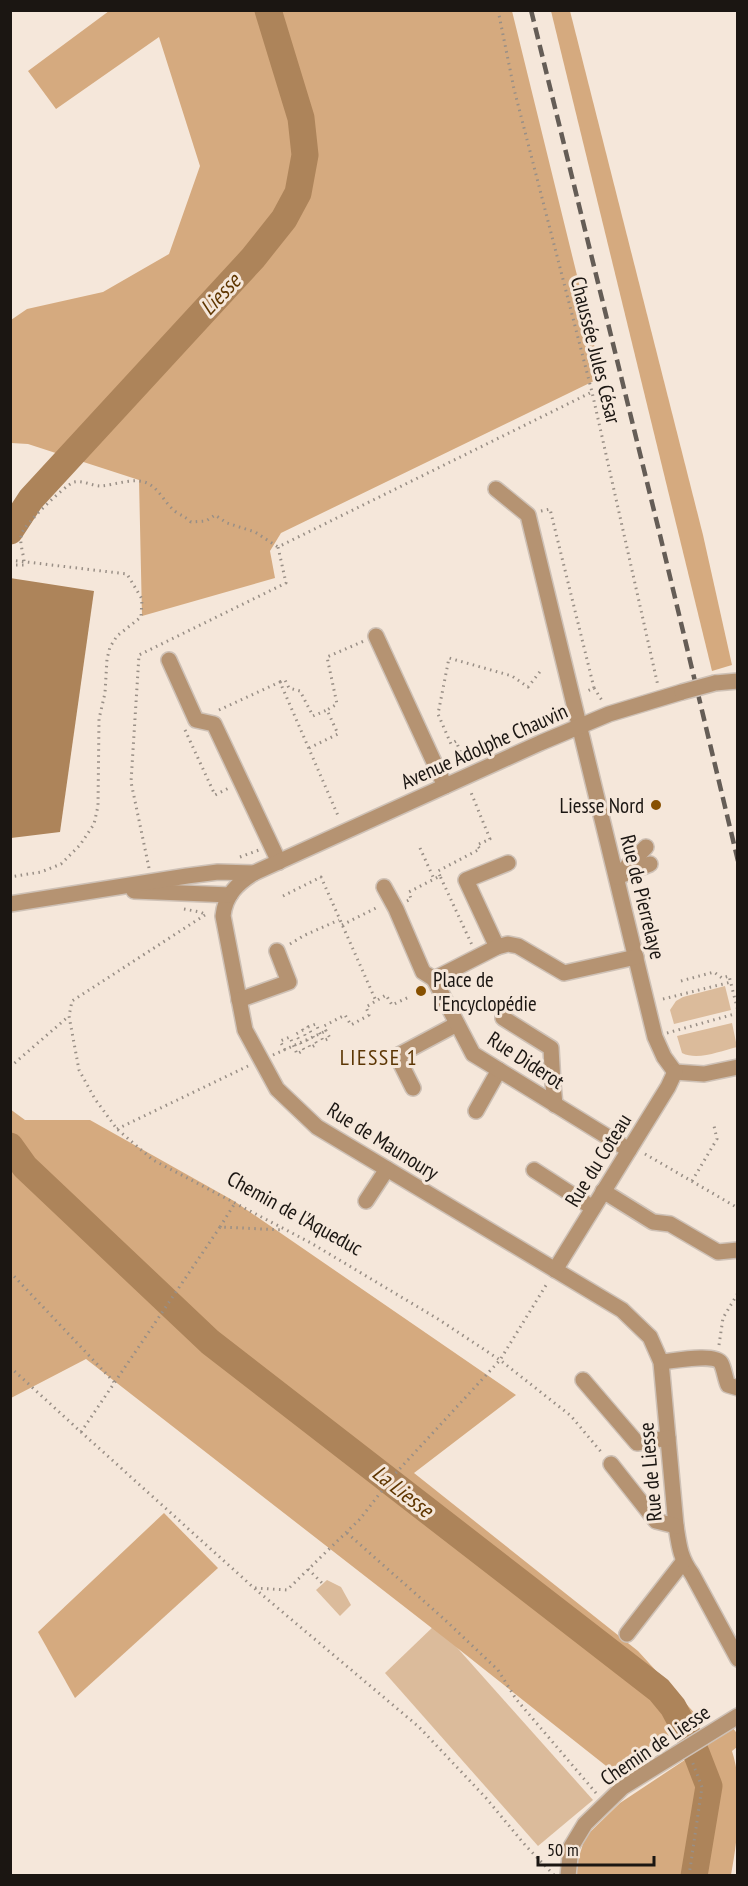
<svg xmlns="http://www.w3.org/2000/svg" width="748" height="1886" viewBox="0 0 748 1886" font-family="'PT Sans Narrow',sans-serif">
<rect width="100%" height="100%" fill="#f5e7da"/>
<g fill="#dbbb9b">
<polygon points="725,986 731,1010 674,1024 670,1010 676,1001 683,997"/>
<path d="M732,1023l5,24c-17,4 -39,14 -55,6l-5,-17z"/>
<polygon points="327,1580 341,1587 351,1605 340,1616 316,1590"/>
<polygon points="436,1624 593,1800 538,1846 385,1673"/>
</g>
<g fill="#d5aa7f">
<polygon points="109,11 512,11 602,377 281,533 270,551 275,578 142,616 139,480 28,444 11,443 11,320 27,309 103,292 169,254 200,166 159,37 56,109 28,71"/>
<polygon points="551,11 570,11 703,535 732,665 712,671"/>
<polygon points="10,1109 25,1120 90,1120 234,1201 516,1395 414,1473 638,1651 699,1718 610,1769 451,1643 86,1359 11,1398"/>
<polygon points="164,1513 218,1568 75,1698 38,1632"/>
<path d="M733,1728l5,7 -1,12 -5,4c12,37 6,86 -1,124l-155,1v-9l9,-30 35,-34z"/>
</g>
<polygon fill="#ad845a" points="10,578 94,591 60,832 11,838"/>
<g fill="none" stroke-linecap="round" stroke-linejoin="round">
<g stroke="#ad845a" stroke-width="27">
<polyline points="10,531 31,499 253,258 284,219 298,193 305,155 301,118 268,10"/>
<polyline points="10,1146 25,1167 210,1342 659,1690 673,1707 689,1737 697,1755 709,1786 694,1876"/>
</g>
<g stroke="#cec1b6" stroke-width="18">
<g id="minor">
<polyline points="496,489 528,515 655,1037 664,1057 675,1072"/>
<polyline points="376,636 445,786"/>
<polyline points="169,660 196,720 214,724 279,862"/>
<polyline points="715,683 738,681"/>
<path d="M682,692l-73,22 -69,29 -286,130c-16,10 -29,22 -31,43l22,114 32,59 40,38 305,183 28,27 11,25 15,164c3,19 4,32 16,48l46,85"/>
<polyline points="622,875 650,864"/>
<polyline points="617,877 646,847"/>
<polyline points="384,887 396,909 423,972 434,979"/>
<polyline points="134,891 230,895"/>
<polyline points="10,904 187,876 218,872 254,873"/>
<polyline points="497,947 466,880 508,863"/>
<polyline points="239,1000 289,982 277,951"/>
<polyline points="503,1018 551,1048 553,1084 555,1105"/>
<polyline points="675,1072 704,1074 738,1067"/>
<polyline points="413,1088 397,1056 457,1024"/>
<polyline points="476,1111 499,1070"/>
<polyline points="629,1150 473,1054 434,979 497,947 508,944 518,946 564,973 636,957"/>
<polyline points="534,1170 593,1208"/>
<polyline points="603,1191 653,1222 670,1224 718,1252 738,1250"/>
<polyline points="366,1201 387,1169"/>
<polyline points="555,1270 668,1087 675,1072"/>
<path d="M661,1362c12,-1 54,-9 60,1 3,5 4,15 7,22l10,3"/>
<polyline points="583,1380 637,1443 668,1438"/>
<polyline points="611,1464 656,1521 676,1526"/>
<polyline points="627,1634 683,1562"/>
<polyline points="568,1876 571,1847 585,1824 623,1787 738,1716"/>
</g>
</g>
<g stroke="#998f86" stroke-width="3" stroke-dasharray="1.5 4.5" stroke-linecap="butt">
<polyline points="498,10 514,89 592,392 658,686"/>
<polyline points="541,511 550,509 594,688 585,692"/>
<polyline points="10,560 127,574 142,599 141,617 117,636 110,647 107,659 105,693 99,719 98,806 94,824 80,845 61,864 41,872 10,877"/>
<path d="M10,565h14c1,-9 -6,-23 -2,-32 3,-9 43,-48 52,-51 9,-2 18,4 27,4 14,-1 33,-9 46,-3 13,6 18,21 29,29 6,4 10,5 15,10l15,-1 9,-6 12,8 28,9 23,15"/>
<polyline points="280,682 285,680 289,688 300,691 313,716 327,710"/>
<polyline points="594,688 603,702"/>
<polyline points="219,710 280,682 339,818"/>
<polyline points="185,730 215,795 229,788"/>
<polyline points="309,748 338,734 327,710 337,704 327,657 364,641"/>
<polyline points="465,763 456,741 451,744 438,714 449,658 512,676 528,687 542,669"/>
<polyline points="420,848 434,879"/>
<polyline points="240,857 259,850"/>
<polyline points="149,868 131,782 139,655 286,583 278,547 592,392"/>
<polyline points="440,876 438,871 480,849 477,845 490,839 470,790"/>
<polyline points="283,896 321,877 376,1001"/>
<polyline points="407,901 411,899 409,892 440,876 472,945"/>
<polyline points="184,909 200,912 207,915"/>
<polyline points="205,915 72,1001 69,1016 79,1070 95,1099 117,1129 153,1160 311,1243 438,1319 500,1360 571,1416 602,1453"/>
<polyline points="342,925 378,907"/>
<polyline points="290,944 305,935 339,920"/>
<polyline points="681,981 714,972 722,978 729,976 738,1011"/>
<polyline points="663,999 731,982"/>
<polyline points="326,1031 324,1026 345,1015 351,1025 369,1015 366,1007 386,995 392,1005 409,997"/>
<polyline points="667,1033 738,1013"/>
<polyline points="285,1050 280,1041 290,1037 297,1054 304,1050 296,1034 303,1030 310,1048 317,1044 308,1027 316,1024 323,1041 330,1038 326,1031"/>
<polyline points="273,1055 326,1031"/>
<polyline points="10,1067 69,1016"/>
<polyline points="117,1129 248,1066"/>
<polyline points="645,1154 738,1208"/>
<polyline points="692,1181 717,1139 714,1126"/>
<polyline points="220,1227 235,1203"/>
<polyline points="10,1272 114,1382"/>
<polyline points="719,1345 723,1318 738,1293"/>
<polyline points="10,1367 81,1432 254,1588 419,1727 486,1798 525,1845 554,1875"/>
<polyline points="81,1432 220,1227 284,1230"/>
<polyline points="347,1533 443,1618 498,1670 516,1699 596,1793"/>
<polyline points="308,1569 323,1584"/>
<polyline points="255,1588 287,1590 360,1519 394,1475 500,1360 548,1282"/>
<polyline points="689,1876 702,1787 692,1761"/>
</g>
<use href="#minor" stroke="#b59372" stroke-width="15"/>
<polyline stroke="#655d56" stroke-width="4.5" stroke-dasharray="12 6" stroke-linecap="butt" points="531,10 660,535 738,861"/>
<g stroke="#cec1b6" stroke-width="18" stroke-linecap="butt">
<polyline id="minor-bridge" points="682,692 715,683"/>
</g>
<use href="#minor-bridge" stroke="#b59372" stroke-width="15"/>
</g>
<g fill="#875000" stroke="#f5e7da" stroke-width="2">
<circle cx="656" cy="805" r="6"/>
<circle cx="421" cy="991" r="6"/>
</g>
<g text-anchor="middle" dominant-baseline="central" stroke-width="6" stroke-linejoin="round" paint-order="stroke">
<g font-size="21" fill="#1b1612" stroke="#f5e7da">
<text transform="translate(596 350) rotate(76)">Chaussée Jules César</text>
<text transform="translate(484 746) rotate(-24)">Avenue Adolphe Chauvin</text>
<text transform="translate(643 897) rotate(76)">Rue de Pierrelaye</text>
<text transform="translate(526 1060) rotate(33)">Rue Diderot</text>
<text transform="translate(383 1141) rotate(32)">Rue de Maunoury</text>
<text transform="translate(598 1160) rotate(-58)">Rue du Coteau</text>
<text transform="translate(295 1213) rotate(29)">Chemin de l'Aqueduc</text>
<text transform="translate(650 1472) rotate(-95)">Rue de Liesse</text>
<text transform="translate(655 1745) rotate(-34)">Chemin de Liesse</text>
</g>
<g font-size="21" fill="#1b1612" stroke="#f5e7da" text-anchor="end">
<text x="644" y="805">Liesse Nord</text>
<text x="433" y="979" text-anchor="start">Place de<tspan x="433" dy="24">l'Encyclopédie</tspan></text>
</g>
<g font-size="22" font-style="italic" fill="#5f3600" stroke="#f5e7da">
<text transform="translate(220 294) rotate(-47)">Liesse</text>
<text transform="translate(403 1491) rotate(38)">La Liesse</text>
</g>
<g font-size="22" letter-spacing="1.5" fill="#5c3604" stroke="#f5e7da">
<text x="379" y="1057">LIESSE 1</text>
</g>
</g>
<rect width="748" height="1886" fill="none" stroke="#1b1612" stroke-width="24"/>
<path d="M538 1856v9h116v-9" fill="none" stroke="#1b1612" stroke-width="3"/>
<text x="547" y="1856" font-size="18" fill="#1b1612" stroke="#f5e7da" stroke-width="4.5" paint-order="stroke">50 m</text>
</svg>
